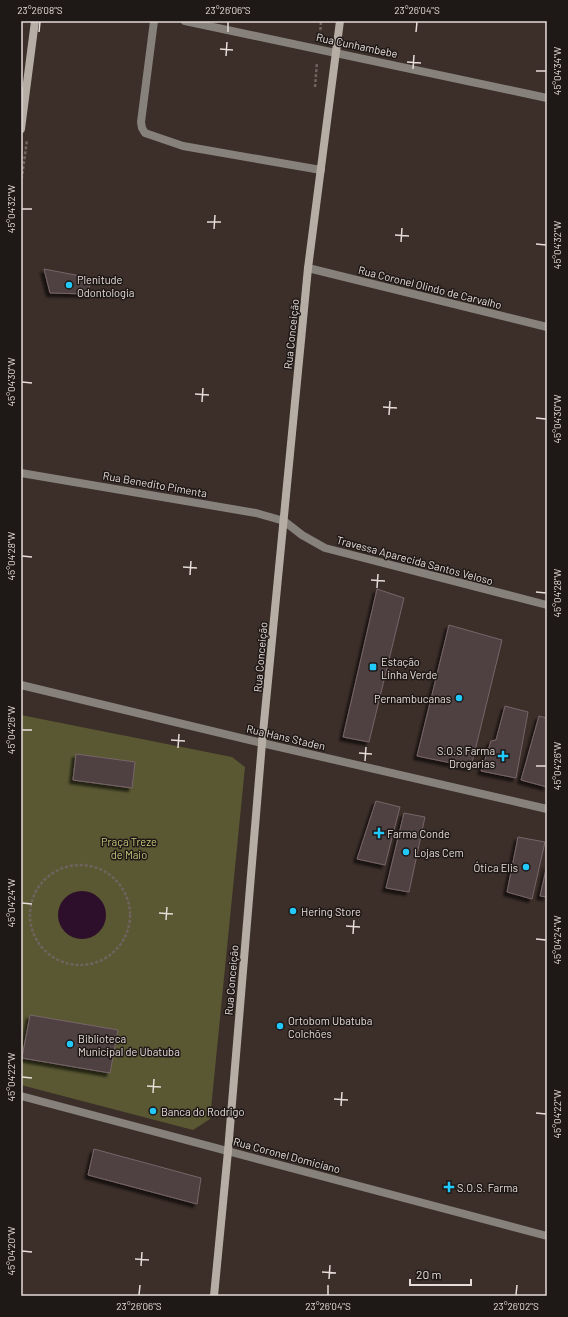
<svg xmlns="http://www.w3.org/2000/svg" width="568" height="1317" viewBox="0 0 568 1317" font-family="Barlow,sans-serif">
<defs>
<filter id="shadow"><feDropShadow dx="-3.5" dy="3.5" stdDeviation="1" flood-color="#0009"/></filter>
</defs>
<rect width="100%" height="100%" fill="#3c2e29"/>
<polygon fill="#595832" points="21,715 232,757 245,767 210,1119 193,1130 21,1085"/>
<circle fill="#2d0f2b" cx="82" cy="915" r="24"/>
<g fill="#4f3f42" stroke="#776569" filter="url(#shadow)">
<polygon points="44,269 91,278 88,294 50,293"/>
<polygon points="377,589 404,598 369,742 343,737"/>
<polygon points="449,625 502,640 471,767 417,756"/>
<polygon points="505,706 528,712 516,778 481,771 491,741 496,740"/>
<polygon points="539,716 547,718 547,787 521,780"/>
<polygon points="76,754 135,762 132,788 73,780"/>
<polygon points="376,801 400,807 385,865 357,859"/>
<polygon points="404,813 425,817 409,892 386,888"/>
<polygon points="518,837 545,842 532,899 507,892"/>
<polygon points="547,865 547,897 540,896"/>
<polygon points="30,1015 118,1030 110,1073 22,1058"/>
<polygon points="94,1149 201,1178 197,1204 88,1175"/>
</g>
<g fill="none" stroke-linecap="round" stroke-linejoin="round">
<g stroke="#70635f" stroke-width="2.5" stroke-dasharray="3 2" stroke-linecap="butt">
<polyline points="320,35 321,21"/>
<polyline points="315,87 317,62"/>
<polyline points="21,184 27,140"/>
<circle cx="80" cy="915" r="50"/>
</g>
<polyline stroke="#86817b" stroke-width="8" points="154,21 141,122 142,128 145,133 183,146 321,170"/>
<g stroke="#86817b" stroke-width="8">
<polyline points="185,21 547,98"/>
<polyline points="308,268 547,327"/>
<polyline points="21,473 256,513 284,521 302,535 325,548 547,605"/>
</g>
<g stroke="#86817b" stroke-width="8">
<polyline points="21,685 262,743 547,809"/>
<polyline points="21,1096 547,1236"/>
</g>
<g stroke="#b6aea5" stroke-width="8">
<polyline points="21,129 35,21"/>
<polyline points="214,1296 228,1151 262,743 308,268 340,21"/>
</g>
</g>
<path fill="none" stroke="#e6dcd9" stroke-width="1.5" d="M39,32l1,-10M228,32v-10M416,32l1,-10M220,49l13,1M226,56l1,-14M407,62l14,1M413,69l1,-14M536,71h10M22,209h10M207,222h14M214,229l1,-14M395,235l14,1M401,242l1,-14M536,244l10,1M22,382l10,1M195,394l14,1M202,402l1,-14M383,407l14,1M389,415l1,-14M536,418l10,1M22,556l10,1M183,567l14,1M190,575l1,-14M371,580l14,1M377,588l1,-14M536,592l10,1M22,730h10M171,740l14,1M178,748l1,-14M359,753l13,1M365,761l1,-14M536,766h10M22,903l10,1M159,913l14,1M166,920l1,-13M346,926l14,1M353,934l1,-14M536,939l10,1M22,1077l10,1M147,1086l14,1M153,1093l1,-14M334,1099l14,1M341,1106l1,-14M536,1113l10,1M22,1251l10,1M135,1259l14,1M141,1266l1,-14M322,1272l14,1M329,1279l1,-14M139,1295l1,-10M328,1295v-10M516,1295l1,-10"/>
<g fill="#22c9fd" stroke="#1e1816" stroke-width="1.5">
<circle cx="69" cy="285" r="4"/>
<rect x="369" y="663" width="8" height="8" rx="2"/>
<circle cx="459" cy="698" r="4"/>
<path d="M501 750h4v4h4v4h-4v4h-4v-4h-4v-4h4z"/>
<path d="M377 827h4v4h4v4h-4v4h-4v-4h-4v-4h4z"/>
<circle cx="406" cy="852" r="4"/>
<circle cx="526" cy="867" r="4"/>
<circle cx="293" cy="911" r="4"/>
<circle cx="280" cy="1026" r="4"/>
<circle cx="70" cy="1044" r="4"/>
<circle cx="153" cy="1111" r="4"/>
<path d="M447 1181h4v4h4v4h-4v4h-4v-4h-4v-4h4z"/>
</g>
<g text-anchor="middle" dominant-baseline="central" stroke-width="3" stroke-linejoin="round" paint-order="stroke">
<g font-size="11" fill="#e6dcd9" stroke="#1e1816">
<text transform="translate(357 45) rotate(12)">Rua Cunhambebe</text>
<text transform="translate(430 287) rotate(14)">Rua Coronel Olindo de Carvalho</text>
<text transform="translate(291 334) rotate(-84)">Rua Conceição</text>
<text transform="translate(155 484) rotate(10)">Rua Benedito Pimenta</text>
<text transform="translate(415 560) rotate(15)">Travessa Aparecida Santos Veloso</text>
<text transform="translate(260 657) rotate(-85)">Rua Conceição</text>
<text transform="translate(286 737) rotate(13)">Rua Hans Staden</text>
<text transform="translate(231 980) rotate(-85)">Rua Conceição</text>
<text transform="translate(287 1155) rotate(15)">Rua Coronel Domiciano</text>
</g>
<g font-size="11" fill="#e6dcd9" stroke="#1e1816" text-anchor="start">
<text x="77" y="279">Plenitude<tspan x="77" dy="13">Odontologia</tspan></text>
<text x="381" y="661">Estação<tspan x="381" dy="13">Linha Verde</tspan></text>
<text x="451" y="698" text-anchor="end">Pernambucanas</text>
<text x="495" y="750" text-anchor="end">S.O.S Farma<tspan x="495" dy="13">Drogarias</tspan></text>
<text x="387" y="833">Farma Conde</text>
<text x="414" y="852">Lojas Cem</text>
<text x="518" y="867" text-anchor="end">Ótica Elis</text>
<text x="301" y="911">Hering Store</text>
<text x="288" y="1020">Ortobom Ubatuba<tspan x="288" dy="13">Colchões</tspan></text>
<text x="78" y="1038">Biblioteca<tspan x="78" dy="13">Municipal de Ubatuba</tspan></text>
<text x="161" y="1111">Banca do Rodrigo</text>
<text x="457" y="1187">S.O.S. Farma</text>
</g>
<g font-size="11" fill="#c7c67b" stroke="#1e1816">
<text x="129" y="841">Praça Treze<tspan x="129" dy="13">de Maio</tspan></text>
</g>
</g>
<rect width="568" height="1317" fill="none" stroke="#1e1816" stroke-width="44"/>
<path d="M410 1279v6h61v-6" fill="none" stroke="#e6dcd9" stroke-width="2"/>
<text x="416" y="1279" font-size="12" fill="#e6dcd9" stroke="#1e1816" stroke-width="3" paint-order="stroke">20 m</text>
<rect x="22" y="22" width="524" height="1273" fill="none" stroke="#e6dcd9" stroke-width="1.5"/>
<g font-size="10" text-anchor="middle" fill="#e6dcd9">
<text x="40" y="14">23°26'08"S</text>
<text x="228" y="14">23°26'06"S</text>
<text x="417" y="14">23°26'04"S</text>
<text transform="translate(557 71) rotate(-90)" y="4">45°04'34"W</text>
<text transform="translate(11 209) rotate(-90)" y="4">45°04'32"W</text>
<text transform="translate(557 245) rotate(-90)" y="4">45°04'32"W</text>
<text transform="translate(11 382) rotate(-90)" y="4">45°04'30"W</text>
<text transform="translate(557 419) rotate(-90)" y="4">45°04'30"W</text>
<text transform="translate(11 556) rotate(-90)" y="4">45°04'28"W</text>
<text transform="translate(557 593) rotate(-90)" y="4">45°04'28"W</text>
<text transform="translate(11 730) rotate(-90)" y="4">45°04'26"W</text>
<text transform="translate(557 766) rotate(-90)" y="4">45°04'26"W</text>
<text transform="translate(11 903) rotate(-90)" y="4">45°04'24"W</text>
<text transform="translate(557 940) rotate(-90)" y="4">45°04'24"W</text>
<text transform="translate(11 1077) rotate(-90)" y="4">45°04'22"W</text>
<text transform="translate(557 1114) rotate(-90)" y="4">45°04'22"W</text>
<text transform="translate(11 1251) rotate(-90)" y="4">45°04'20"W</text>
<text x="139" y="1310">23°26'06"S</text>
<text x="328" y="1310">23°26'04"S</text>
<text x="516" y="1310">23°26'02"S</text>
</g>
</svg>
